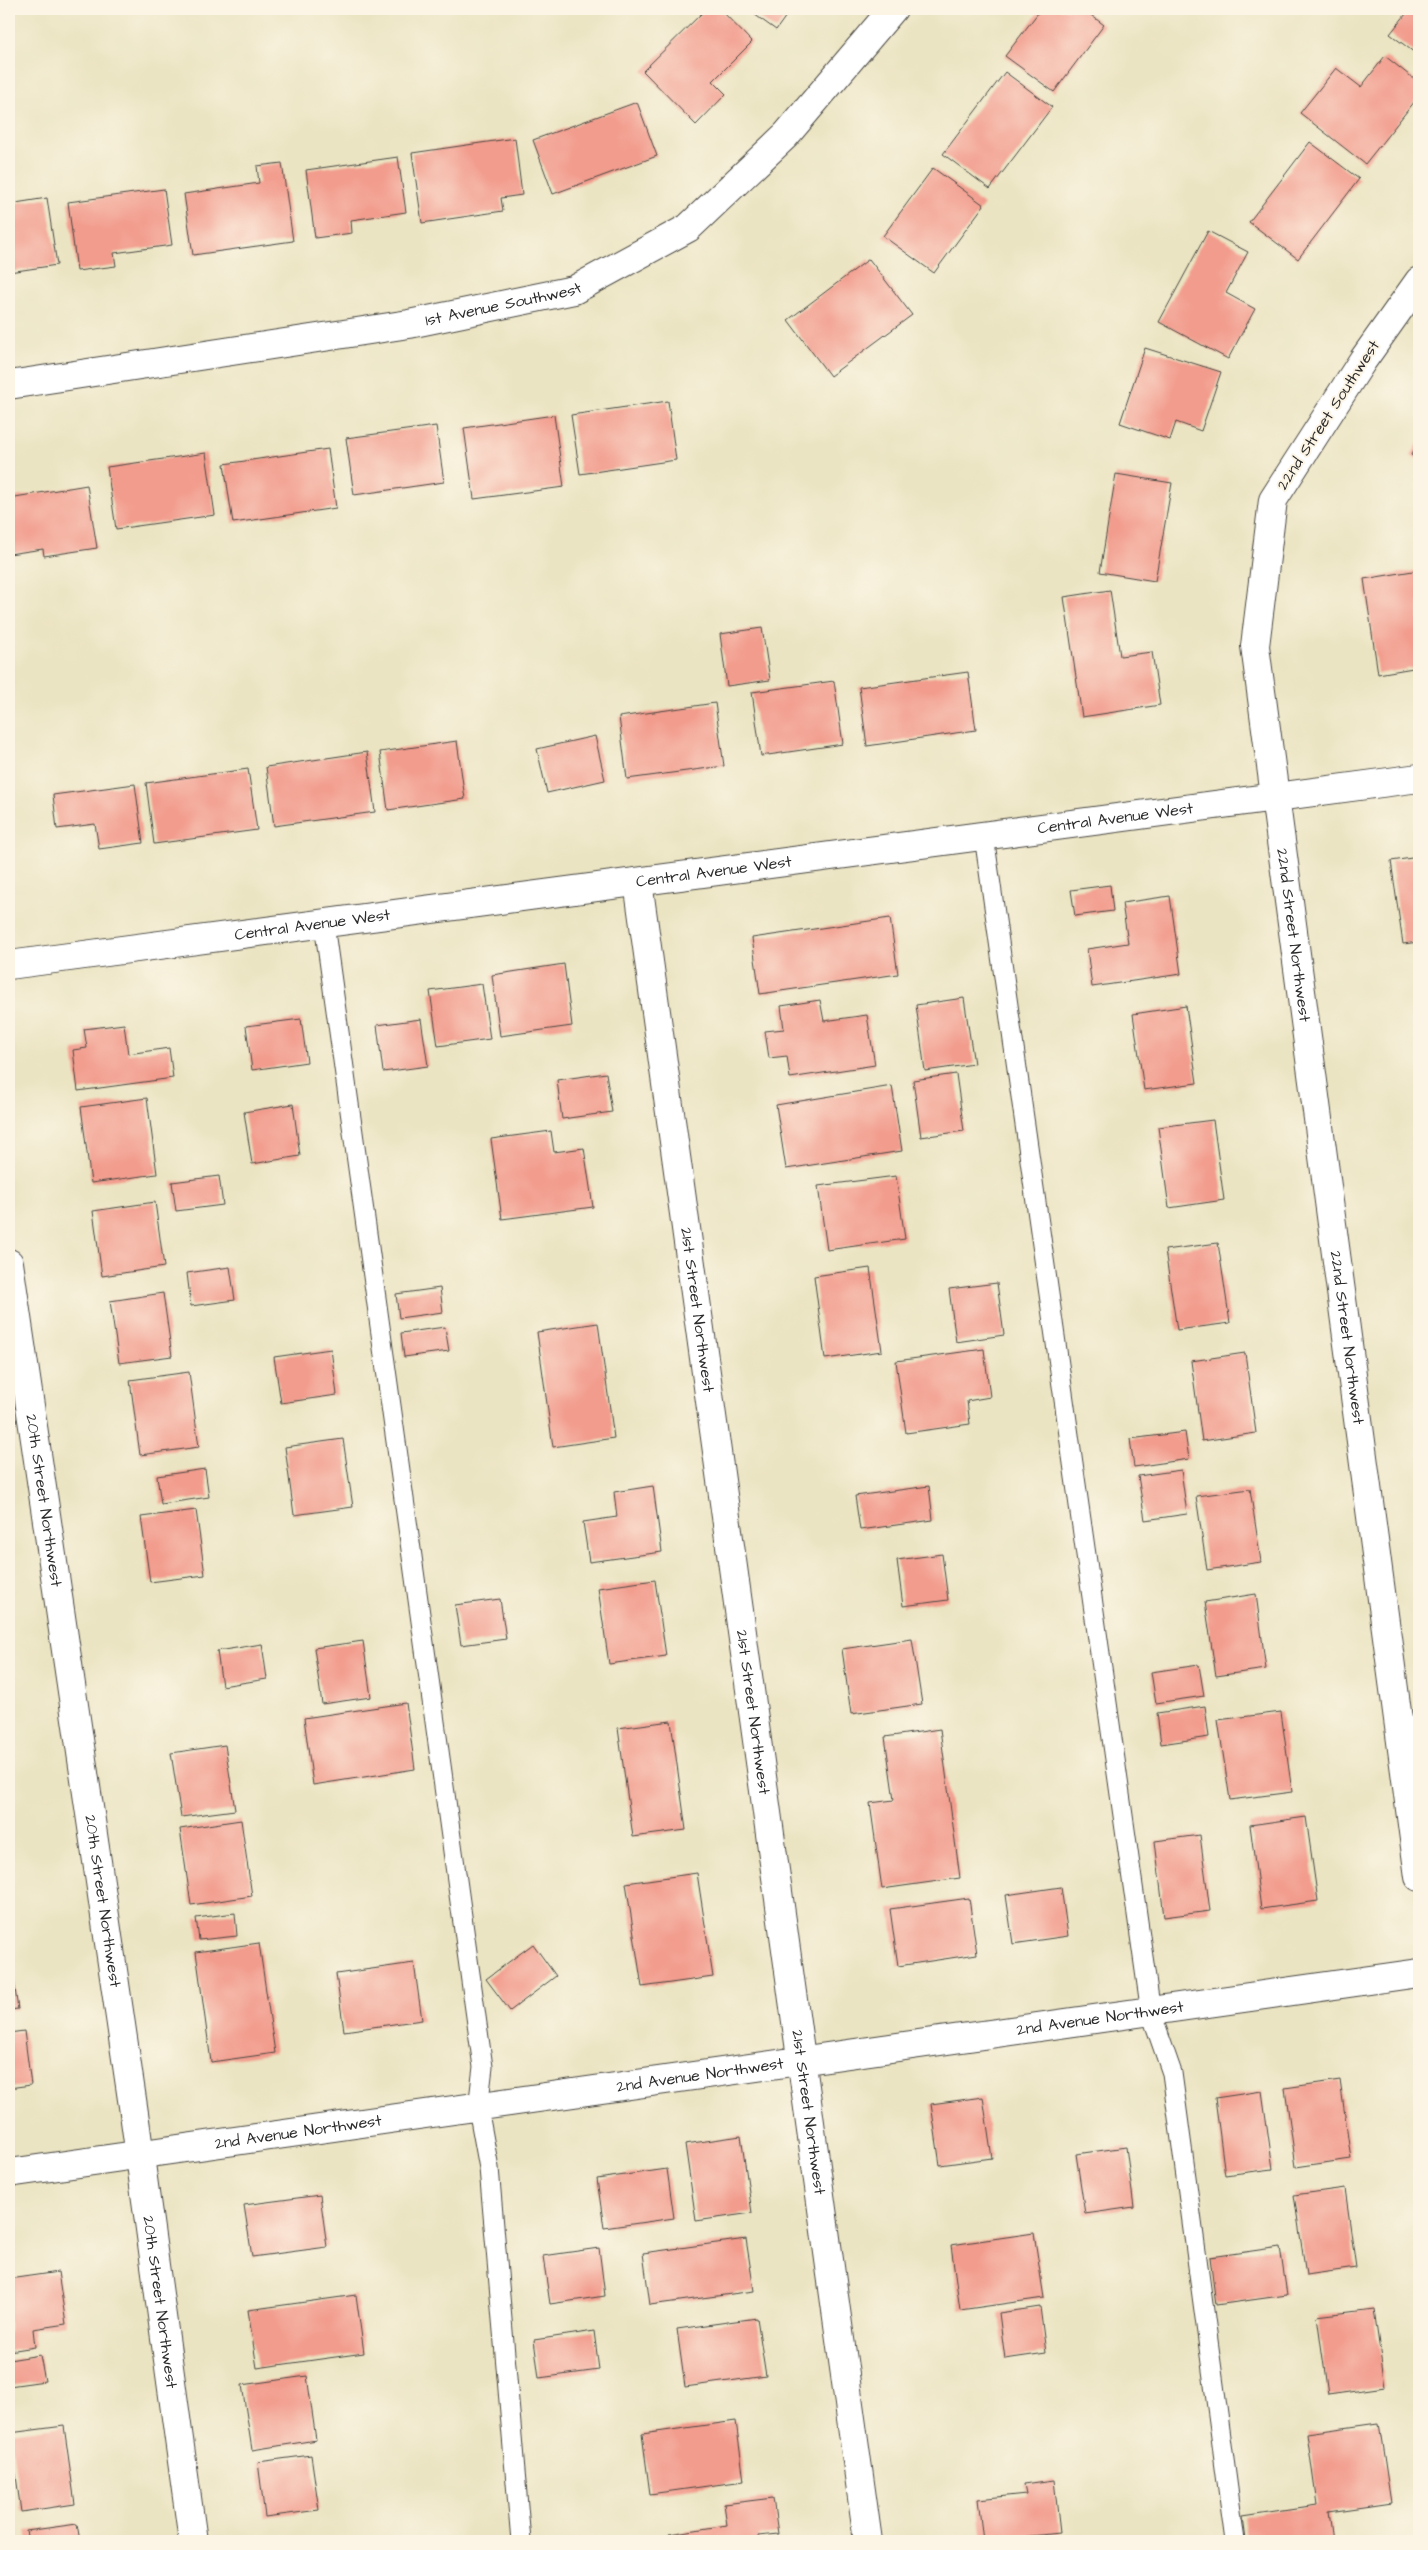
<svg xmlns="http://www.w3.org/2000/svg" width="1428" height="2550" viewBox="0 0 1428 2550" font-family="'Architects Daughter',sans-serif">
<rect width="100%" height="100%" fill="#fcf5e5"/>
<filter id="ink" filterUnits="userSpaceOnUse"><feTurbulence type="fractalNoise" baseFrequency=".02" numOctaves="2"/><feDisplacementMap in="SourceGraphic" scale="10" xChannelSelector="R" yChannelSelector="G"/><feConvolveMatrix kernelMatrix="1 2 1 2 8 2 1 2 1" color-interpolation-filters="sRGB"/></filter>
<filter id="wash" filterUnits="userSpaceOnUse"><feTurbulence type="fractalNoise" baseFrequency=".0096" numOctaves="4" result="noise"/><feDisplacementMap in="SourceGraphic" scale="20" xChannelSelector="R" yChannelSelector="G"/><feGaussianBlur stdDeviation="1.12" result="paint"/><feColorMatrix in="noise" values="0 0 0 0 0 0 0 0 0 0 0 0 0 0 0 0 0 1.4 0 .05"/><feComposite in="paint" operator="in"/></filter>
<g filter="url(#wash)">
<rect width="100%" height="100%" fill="#ebe4c2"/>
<g id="blocks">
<g fill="#f29c8d">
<polygon points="706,9 720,9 752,42 713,81 726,94 696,125 643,71"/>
<polygon points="747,9 791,9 776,30"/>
<polygon points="1041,9 1083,9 1104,25 1054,92 1005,56"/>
<polygon points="1410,9 1419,9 1419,56 1390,34"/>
<polygon points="1385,56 1419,83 1419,96 1365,164 1300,113 1336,68 1361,87"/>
<polygon points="1005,72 1052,107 990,189 943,154"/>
<polygon points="637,102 657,156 553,194 533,140"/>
<polygon points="515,138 522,195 501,198 503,211 422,223 412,153"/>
<polygon points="1310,142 1359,179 1298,259 1249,222"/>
<polygon points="398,157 406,212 351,220 352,233 315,238 306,170"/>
<polygon points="282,163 293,241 193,255 184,194 259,183 257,166"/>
<polygon points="933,168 984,205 934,273 883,236"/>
<polygon points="164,189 172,245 114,253 116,266 77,271 68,202"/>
<polygon points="47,198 57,265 9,272 9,204"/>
<polygon points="1208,231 1248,252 1226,293 1255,309 1228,359 1159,322"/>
<polygon points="869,259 912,315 830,376 788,320"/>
<polygon points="1145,348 1221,372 1201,431 1176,422 1170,440 1120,423"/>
<polygon points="668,401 676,460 580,474 571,415"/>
<polygon points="554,415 564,487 474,499 464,428"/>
<polygon points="436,426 444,482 354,495 346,438"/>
<polygon points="1419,443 1419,460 1411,455"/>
<polygon points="328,449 336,508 233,523 224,464"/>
<polygon points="206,453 215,515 116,529 107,467"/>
<polygon points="1116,474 1172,483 1155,581 1100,572"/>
<polygon points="87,485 97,548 44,556 43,549 9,554 9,498"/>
<polygon points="1419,570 1419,667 1378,674 1364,579"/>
<polygon points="1110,590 1120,656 1152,652 1160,705 1082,717 1064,597"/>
<polygon points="762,628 770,680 727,686 720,634"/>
<polygon points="968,672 976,730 867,746 859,687"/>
<polygon points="834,681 843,744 761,756 752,692"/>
<polygon points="715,703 724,766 627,779 619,717"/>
<polygon points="595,736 605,780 547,793 537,749"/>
<polygon points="457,741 465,799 388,810 380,752"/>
<polygon points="367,752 375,812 274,826 266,767"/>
<polygon points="248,769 257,830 154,844 146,783"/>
<polygon points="135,784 143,843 99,849 95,824 57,829 53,795"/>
<polygon points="1419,857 1419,942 1403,944 1391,861"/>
<polygon points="1110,885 1113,911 1075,916 1071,890"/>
<polygon points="1170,896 1181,974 1092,987 1087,949 1128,943 1122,903"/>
<polygon points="890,918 898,974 760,994 752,938"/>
<polygon points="564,964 572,1026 500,1036 492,975"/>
<polygon points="482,984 490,1039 438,1046 430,991"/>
<polygon points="964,998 974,1064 925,1071 916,1005"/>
<polygon points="820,1000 824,1021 867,1015 875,1065 790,1078 787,1056 769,1058 765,1031 784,1029 781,1006"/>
<polygon points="1186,1006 1197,1083 1144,1090 1133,1014"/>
<polygon points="301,1019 307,1062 252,1070 246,1026"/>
<polygon points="421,1019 428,1066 383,1072 377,1025"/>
<polygon points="124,1024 128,1054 169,1048 173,1078 78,1091 73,1050 87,1048 84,1029"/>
<polygon points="606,1073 612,1112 562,1119 557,1080"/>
<polygon points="956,1074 964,1131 921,1137 913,1080"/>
<polygon points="892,1086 902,1151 786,1169 776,1105"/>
<polygon points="147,1098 157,1174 91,1183 81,1107"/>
<polygon points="293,1104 300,1156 252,1164 244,1112"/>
<polygon points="1213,1120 1224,1200 1169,1208 1158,1127"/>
<polygon points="551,1131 554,1152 584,1148 593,1207 502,1219 491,1139"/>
<polygon points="219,1176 223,1205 176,1211 172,1182"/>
<polygon points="896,1176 905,1239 827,1250 818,1186"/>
<polygon points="155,1202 164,1267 102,1276 93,1211"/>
<polygon points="1218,1243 1230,1323 1177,1330 1165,1250"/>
<polygon points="230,1267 235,1300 191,1306 187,1273"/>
<polygon points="870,1268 882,1351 825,1359 814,1276"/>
<polygon points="997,1283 1004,1335 956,1342 949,1289"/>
<polygon points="440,1288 443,1312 399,1318 396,1294"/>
<polygon points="163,1293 172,1356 119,1363 110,1301"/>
<polygon points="598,1323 614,1438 553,1447 537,1332"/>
<polygon points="445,1327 449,1351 404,1357 401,1333"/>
<polygon points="331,1349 337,1395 281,1403 274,1357"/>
<polygon points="984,1349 990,1397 967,1401 970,1424 906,1433 896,1361"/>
<polygon points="1245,1353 1256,1433 1202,1441 1191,1361"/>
<polygon points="189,1372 199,1447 140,1455 130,1380"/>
<polygon points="1185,1432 1189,1459 1134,1467 1130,1439"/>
<polygon points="343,1439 353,1507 294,1515 285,1447"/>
<polygon points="205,1469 209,1497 161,1504 157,1476"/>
<polygon points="1181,1470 1187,1514 1145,1520 1138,1476"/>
<polygon points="653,1486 662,1552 589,1562 583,1522 617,1517 614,1492"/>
<polygon points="929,1486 933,1520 860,1530 855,1496"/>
<polygon points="1250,1489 1261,1562 1207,1570 1196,1496"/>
<polygon points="196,1510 205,1575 150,1582 141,1517"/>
<polygon points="942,1554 948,1600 903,1606 897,1560"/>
<polygon points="655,1580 666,1656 609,1664 598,1588"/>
<polygon points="1256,1594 1266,1669 1216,1676 1205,1602"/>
<polygon points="500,1599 506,1639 461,1645 455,1605"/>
<polygon points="912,1639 922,1704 851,1714 842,1649"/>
<polygon points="363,1641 371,1697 322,1704 314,1648"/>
<polygon points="262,1644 267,1679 222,1686 217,1651"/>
<polygon points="1199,1665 1204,1696 1156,1703 1151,1672"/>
<polygon points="406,1703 415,1769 313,1785 304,1718"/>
<polygon points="1205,1706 1209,1737 1161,1744 1157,1713"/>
<polygon points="1281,1712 1292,1792 1230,1800 1218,1720"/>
<polygon points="671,1721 686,1830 633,1837 618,1728"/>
<polygon points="940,1729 960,1878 882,1889 870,1803 894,1800 885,1737"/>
<polygon points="225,1745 235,1810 181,1817 171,1753"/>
<polygon points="1306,1817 1318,1901 1261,1909 1250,1825"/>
<polygon points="241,1820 252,1896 191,1905 180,1829"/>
<polygon points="1200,1835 1210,1911 1164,1917 1155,1841"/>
<polygon points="697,1873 713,1977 642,1987 626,1883"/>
<polygon points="1061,1887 1068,1936 1013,1944 1006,1895"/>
<polygon points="969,1898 977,1954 898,1966 890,1909"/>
<polygon points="235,1913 237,1936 199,1940 196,1918"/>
<polygon points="259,1943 275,2053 211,2062 196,1952"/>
<polygon points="533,1944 556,1976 510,2011 486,1979"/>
<polygon points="414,1963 422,2020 344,2031 336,1974"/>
<polygon points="13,1976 18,2009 9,2010 9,1977"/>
<polygon points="24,2031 31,2085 9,2088 9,2033"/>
<polygon points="1340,2080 1351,2159 1296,2167 1285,2088"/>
<polygon points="1262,2091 1273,2169 1225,2175 1215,2098"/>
<polygon points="983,2097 992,2158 940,2165 931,2104"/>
<polygon points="741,2136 752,2213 696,2221 685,2144"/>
<polygon points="1126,2147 1134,2207 1085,2214 1076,2154"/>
<polygon points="667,2169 674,2218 604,2228 597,2179"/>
<polygon points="1345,2188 1356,2268 1306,2275 1294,2195"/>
<polygon points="320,2195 327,2247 252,2257 244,2205"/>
<polygon points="1034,2233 1044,2298 960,2310 951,2245"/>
<polygon points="746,2239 754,2291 650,2305 643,2253"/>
<polygon points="1280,2247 1287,2295 1216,2305 1210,2257"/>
<polygon points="599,2248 605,2296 550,2304 543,2256"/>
<polygon points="58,2272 66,2324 33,2329 35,2347 9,2351 9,2279"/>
<polygon points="356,2295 364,2353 257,2368 248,2310"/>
<polygon points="1040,2307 1046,2353 1005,2359 999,2313"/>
<polygon points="1374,2309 1385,2387 1328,2395 1317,2316"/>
<polygon points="757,2318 766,2376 685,2387 677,2329"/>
<polygon points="594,2331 599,2370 539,2378 534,2340"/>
<polygon points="40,2355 45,2381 9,2386 9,2360"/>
<polygon points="307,2376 316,2440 252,2450 242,2385"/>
<polygon points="736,2421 744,2481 650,2494 642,2434"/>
<polygon points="1379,2423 1391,2503 1329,2512 1333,2541 1246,2541 1243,2516 1317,2505 1307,2433"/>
<polygon points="64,2426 75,2504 21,2512 10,2433"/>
<polygon points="311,2455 319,2510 265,2517 258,2462"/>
<polygon points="1054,2480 1060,2533 983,2541 978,2499 1026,2494 1024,2484"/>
<polygon points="773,2498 778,2534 758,2536 759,2541 670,2541 669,2534 727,2525 724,2504"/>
<polygon points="77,2524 80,2541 28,2541 26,2531"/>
</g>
</g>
</g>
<g filter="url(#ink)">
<use href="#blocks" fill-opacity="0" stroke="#484742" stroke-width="1"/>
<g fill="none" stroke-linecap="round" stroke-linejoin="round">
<g stroke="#484742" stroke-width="21">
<g id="lane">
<polyline points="984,836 1151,2013 1172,2073 1235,2541"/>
<polyline points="324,924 483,2067 478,2108 489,2168 521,2541"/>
</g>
</g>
<g stroke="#484742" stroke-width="30">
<g id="street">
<path id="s1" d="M1419,281l-56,79 -90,140 -18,146 164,1231"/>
<path id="s2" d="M9,385l400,-61 165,-34 114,-62 98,-93 107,-126"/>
<path id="s3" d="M638,882l230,1659"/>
<path id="s4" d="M9,965l1410,-187"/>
<path id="s5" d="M9,1263l125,850 59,428"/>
<path id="s6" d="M9,2173l1410,-200"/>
</g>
</g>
<use href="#lane" stroke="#fff" stroke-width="19"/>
<use href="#street" stroke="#fff" stroke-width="28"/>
</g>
</g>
<g text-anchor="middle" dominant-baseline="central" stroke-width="4" stroke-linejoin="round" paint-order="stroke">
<g font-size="16" fill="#2b2b2b" stroke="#fcf5e5">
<text stroke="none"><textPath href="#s2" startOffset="501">1st Avenue Southwest</textPath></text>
<text transform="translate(1328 415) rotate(-57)">22nd Street Southwest</text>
<text stroke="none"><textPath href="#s4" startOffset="1116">Central Avenue West</textPath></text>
<text stroke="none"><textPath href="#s4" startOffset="711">Central Avenue West</textPath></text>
<text stroke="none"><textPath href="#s4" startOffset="306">Central Avenue West</textPath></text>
<text stroke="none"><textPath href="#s1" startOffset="702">22nd Street Northwest</textPath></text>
<text stroke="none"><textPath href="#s3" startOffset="432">21st Street Northwest</textPath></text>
<text stroke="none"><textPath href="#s1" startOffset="1108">22nd Street Northwest</textPath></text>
<text stroke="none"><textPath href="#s5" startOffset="240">20th Street Northwest</textPath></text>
<text stroke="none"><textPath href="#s3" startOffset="838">21st Street Northwest</textPath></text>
<text stroke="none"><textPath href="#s5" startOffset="645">20th Street Northwest</textPath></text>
<text stroke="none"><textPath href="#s6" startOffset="1102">2nd Avenue Northwest</textPath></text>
<text stroke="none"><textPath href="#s6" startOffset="698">2nd Avenue Northwest</textPath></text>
<text stroke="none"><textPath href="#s3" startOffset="1242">21st Street Northwest</textPath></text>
<text stroke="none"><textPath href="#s6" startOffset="292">2nd Avenue Northwest</textPath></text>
<text stroke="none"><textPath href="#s5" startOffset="1050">20th Street Northwest</textPath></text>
</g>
</g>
<rect width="1428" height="2550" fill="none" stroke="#fcf5e5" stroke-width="30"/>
</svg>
